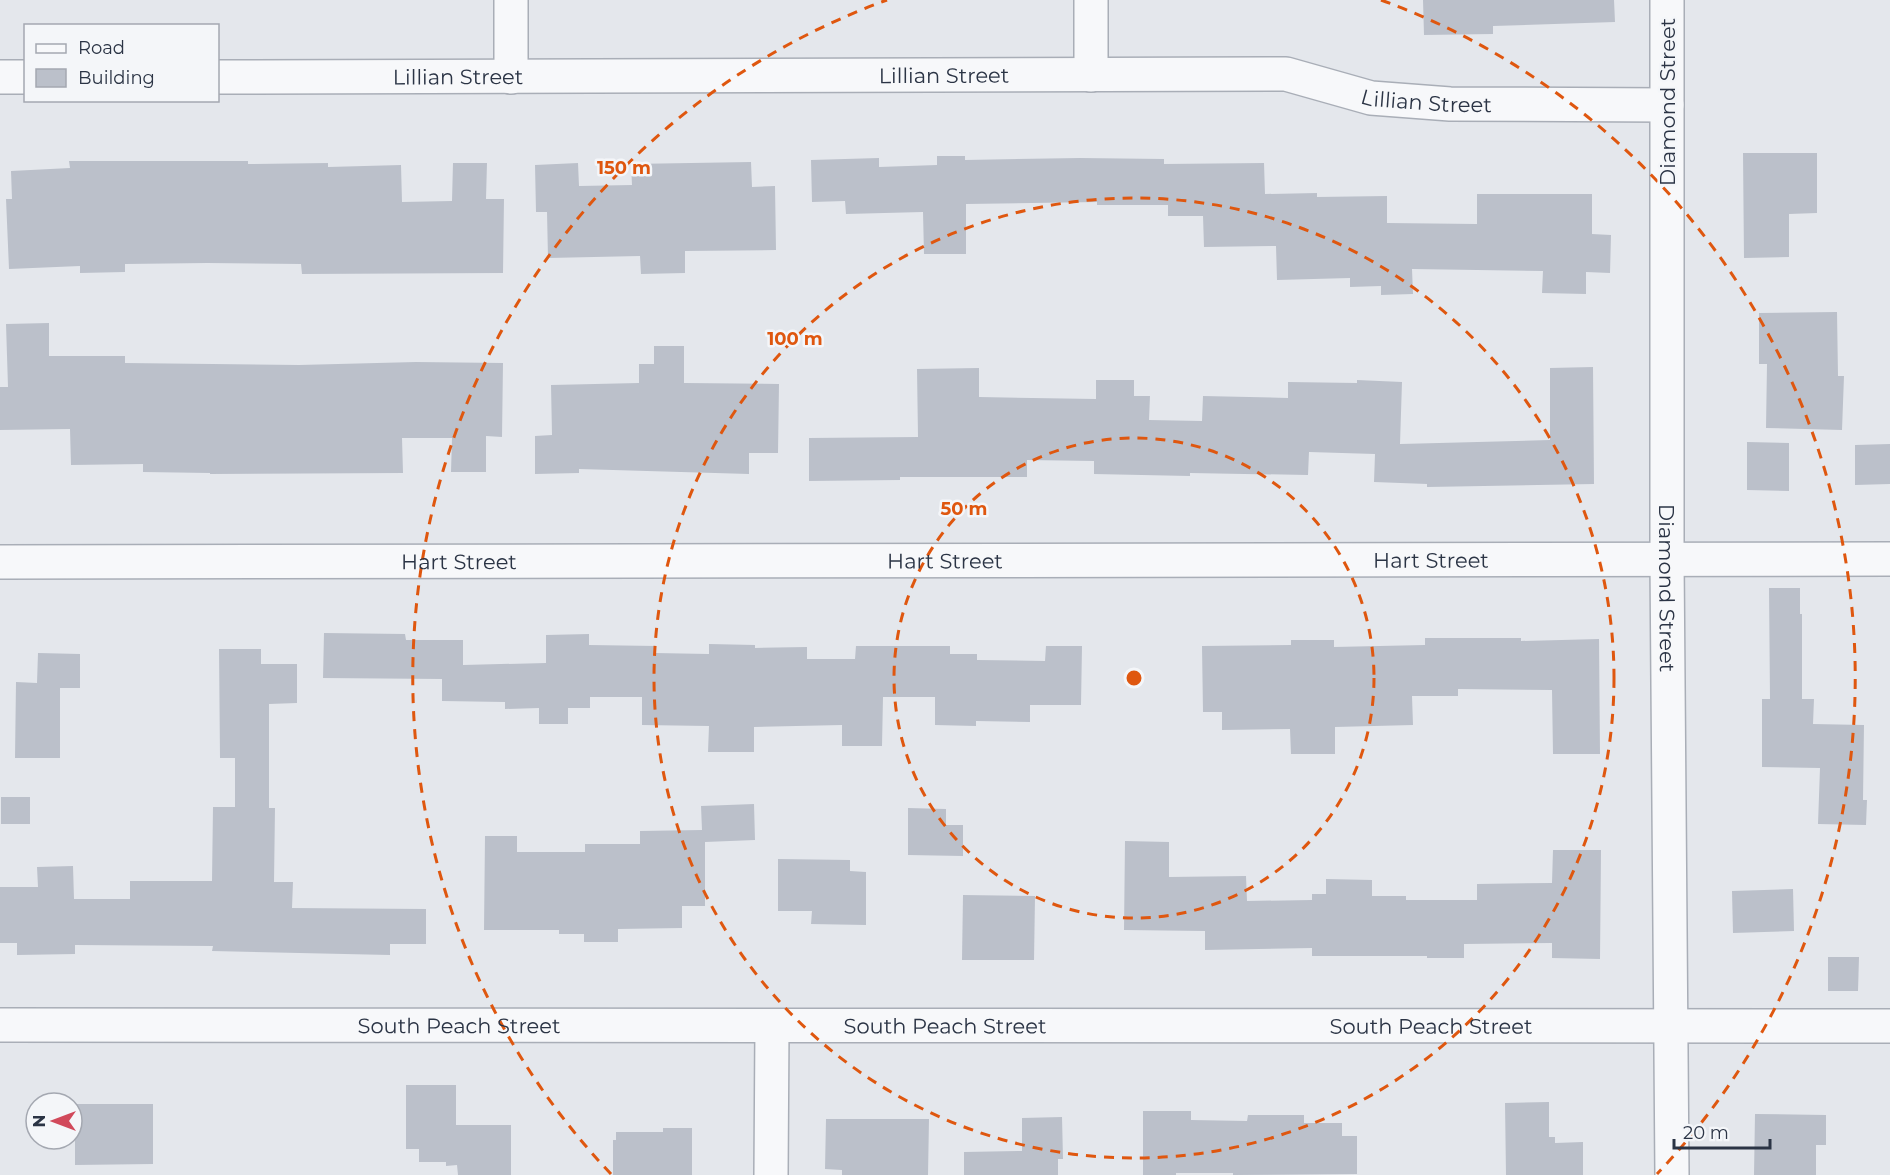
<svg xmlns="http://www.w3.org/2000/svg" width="1890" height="1175" viewBox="0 0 1890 1175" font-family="Montserrat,sans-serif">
<rect width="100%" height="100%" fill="#e4e7ec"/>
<g fill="#bbc0ca">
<polygon points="1423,0 1614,0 1615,22 1493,26 1493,34 1424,35"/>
<polygon points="1743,153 1817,153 1817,213 1789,214 1789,257 1744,258"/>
<polygon points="937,156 965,156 965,160 1080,158 1164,159 1164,164 1264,163 1265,194 1317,193 1317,197 1387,196 1387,223 1477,224 1477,194 1592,194 1592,234 1611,235 1610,273 1586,272 1586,294 1542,293 1543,271 1412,269 1413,294 1381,295 1381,286 1350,287 1350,278 1277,280 1276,246 1204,247 1203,216 1168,216 1168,205 1097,205 1097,202 966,204 966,254 924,254 923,212 846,214 845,201 812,202 811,160 879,158 879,167 937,165"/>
<polygon points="69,161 248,161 248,164 328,163 328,167 401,165 402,202 452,201 453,163 487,163 486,199 504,199 503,273 302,274 301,264 207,263 125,264 125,272 80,273 80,266 9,269 6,199 12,199 11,171 70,168"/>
<polygon points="751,162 752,187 775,186 776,250 685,251 685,273 641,274 640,256 548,258 547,212 536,212 535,165 578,163 579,186 632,185 631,164"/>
<polygon points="1837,312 1838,376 1844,376 1842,430 1766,428 1767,364 1759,364 1759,313"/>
<polygon points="49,323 49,356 125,356 125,363 299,365 416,362 503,363 502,437 486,436 486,472 451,472 452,438 402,438 403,473 210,474 210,473 143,472 143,464 71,465 70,429 0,430 0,387 8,387 6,324"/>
<polygon points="654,346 684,346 684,383 779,384 778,453 749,453 749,474 579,469 579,473 535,474 535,436 552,435 551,385 639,383 639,364 654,364"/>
<polygon points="1593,367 1594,484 1427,487 1427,484 1374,482 1375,454 1309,452 1308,475 1190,473 1190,476 1094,474 1094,461 1027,460 1027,477 900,477 900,480 809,481 809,438 918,437 917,369 979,368 979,397 1096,399 1096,380 1134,380 1134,396 1150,396 1149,420 1202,421 1203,396 1288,398 1288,382 1357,383 1357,380 1402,382 1400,444 1550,440 1550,368"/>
<polygon points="1747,442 1789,443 1789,491 1747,490"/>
<polygon points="1890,444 1890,484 1855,485 1855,445"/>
<polygon points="1769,588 1800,588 1800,614 1802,614 1802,699 1814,699 1813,724 1864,725 1863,800 1867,800 1866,825 1818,824 1820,768 1762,767 1762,699 1770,699"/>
<polygon points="324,633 405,634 406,640 463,640 463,665 546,663 546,635 589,634 589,645 656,646 655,653 709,654 709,644 755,645 755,648 807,647 807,659 855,659 856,646 950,646 950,654 977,654 977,660 1045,661 1046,646 1082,646 1081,705 1030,705 1030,722 976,721 976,726 935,725 935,697 883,697 882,746 842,746 842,725 754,727 754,752 708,752 709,726 642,725 642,697 590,697 590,708 568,708 568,724 539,724 539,708 505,709 505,702 442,701 442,679 323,678"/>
<polygon points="1425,638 1521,638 1521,641 1599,639 1600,754 1553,754 1552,690 1458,689 1458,696 1412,696 1413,725 1335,727 1335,754 1291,754 1290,729 1222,730 1222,712 1203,712 1202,646 1291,645 1291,640 1334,640 1334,647 1425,645"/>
<polygon points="219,649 261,649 261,664 297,664 297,703 269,704 269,808 275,808 274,882 293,882 292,908 426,909 426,944 390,944 390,955 212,951 213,946 75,945 75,954 17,955 17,943 0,943 0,887 38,887 37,867 73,866 74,899 130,899 130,881 212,881 213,807 235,807 235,758 220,758"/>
<polygon points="38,653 80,654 80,688 60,688 60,758 15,758 16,682 37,683"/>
<rect x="1" y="797" width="29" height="27"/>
<polygon points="754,804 755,840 705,842 705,906 682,906 682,928 618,929 618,942 584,942 584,934 559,934 559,930 484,930 485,836 517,836 517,852 585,852 585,844 640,844 640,831 702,830 701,806"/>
<polygon points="908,808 946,809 946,825 963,825 963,856 908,855"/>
<polygon points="1125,841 1169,842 1169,877 1246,876 1247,901 1312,900 1312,894 1326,894 1326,879 1372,880 1372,896 1406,896 1406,900 1477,900 1477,884 1552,883 1553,850 1601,850 1600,959 1552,958 1552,943 1464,944 1464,958 1427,958 1427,956 1312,956 1312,948 1205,950 1205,931 1124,930"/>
<polygon points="778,859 850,860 850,871 866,872 866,925 811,924 812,911 778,911"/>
<polygon points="1793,889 1794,931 1733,933 1732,891"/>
<polygon points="963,895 1035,896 1034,960 962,960"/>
<polygon points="1828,957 1859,957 1858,991 1828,991"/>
<polygon points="406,1085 456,1085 456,1125 511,1125 511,1175 458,1175 457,1165 446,1166 446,1162 419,1162 419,1149 406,1149"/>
<polygon points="1549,1102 1549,1137 1555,1137 1555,1143 1583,1142 1583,1175 1506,1175 1505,1103"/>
<polygon points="75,1104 153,1104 153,1164 75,1165"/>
<polygon points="1143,1111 1191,1111 1191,1120 1247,1121 1248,1115 1304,1115 1304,1123 1342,1123 1342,1136 1357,1136 1357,1174 1233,1175 1233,1173 1176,1173 1176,1175 1143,1175"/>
<polygon points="1755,1114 1826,1115 1826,1145 1816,1145 1816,1175 1754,1175"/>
<polygon points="1062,1117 1063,1159 1058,1159 1058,1175 964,1175 964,1152 1022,1151 1022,1118"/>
<polygon points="826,1119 929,1119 928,1175 842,1175 842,1170 825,1169"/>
<polygon points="663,1128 692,1128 692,1175 613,1175 613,1140 616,1140 616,1132 663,1132"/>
</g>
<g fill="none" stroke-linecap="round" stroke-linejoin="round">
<g stroke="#a9aeb7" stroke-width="36">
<g id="minor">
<polyline points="511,0 511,77"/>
<path id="s1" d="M1667,0v560l5,615"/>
<polyline points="1091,75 1091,0"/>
<polyline points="0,77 26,77"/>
<path id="s2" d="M218,77l1068,-3 85,24 79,6 217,1"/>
<path id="s3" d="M0,562l1890,-3"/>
<path id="s4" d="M0,1025l1890,1"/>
<polyline points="771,1175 772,1027"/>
</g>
</g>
<use href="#minor" stroke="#f7f8fa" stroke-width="33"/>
</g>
<g fill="none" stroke="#df570f" stroke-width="3" stroke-dasharray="10 8">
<circle cx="1134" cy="678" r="240"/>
<circle cx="1134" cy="678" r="480"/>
<path d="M611 1174A721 721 0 0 1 887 0M1381 0A721 721 0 0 1 1657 1174"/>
</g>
<g text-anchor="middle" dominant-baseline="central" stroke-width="5" stroke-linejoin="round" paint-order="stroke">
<g font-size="21" fill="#2b3445" stroke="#f4f6f9">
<text stroke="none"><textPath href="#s2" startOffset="726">Lillian Street</textPath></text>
<text stroke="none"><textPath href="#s2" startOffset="240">Lillian Street</textPath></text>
<text stroke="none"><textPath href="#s2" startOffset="1212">Lillian Street</textPath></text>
<text transform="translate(1667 102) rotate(-90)">Diamond Street</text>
<text stroke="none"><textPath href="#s3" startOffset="945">Hart Street</textPath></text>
<text stroke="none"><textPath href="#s3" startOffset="1431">Hart Street</textPath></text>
<text stroke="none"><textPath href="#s3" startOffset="459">Hart Street</textPath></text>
<text stroke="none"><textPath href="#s1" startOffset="588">Diamond Street</textPath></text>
<text stroke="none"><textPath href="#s4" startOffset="459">South Peach Street</textPath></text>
<text stroke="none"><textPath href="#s4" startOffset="1431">South Peach Street</textPath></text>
<text stroke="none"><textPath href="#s4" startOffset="945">South Peach Street</textPath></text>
</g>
</g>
<circle cx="1134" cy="678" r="9" fill="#df570f" stroke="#f4f6f9" stroke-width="3"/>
<g font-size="18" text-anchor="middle" font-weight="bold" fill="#df570f" stroke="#f4f6f9" stroke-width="5" stroke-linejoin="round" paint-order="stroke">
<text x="624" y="174">150 m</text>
<text x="795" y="345">100 m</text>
<text x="964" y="515">50 m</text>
</g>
<rect x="24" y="24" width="195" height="78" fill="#f4f6f9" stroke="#a4a8b1" stroke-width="1.5"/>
<rect x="36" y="44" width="30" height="9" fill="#f7f8fa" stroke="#a4a8b1" stroke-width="1.5"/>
<text x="78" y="54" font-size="18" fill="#2b3445">Road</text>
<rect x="36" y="69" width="30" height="18" fill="#bbc0ca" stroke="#a4a8b1" stroke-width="1.5"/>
<text x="78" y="84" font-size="18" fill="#2b3445">Building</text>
<g transform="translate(54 1121) rotate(270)"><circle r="28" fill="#f4f6f9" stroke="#a4a8b1" stroke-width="1.5"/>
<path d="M0-4.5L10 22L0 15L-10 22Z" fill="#d1495b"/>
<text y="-9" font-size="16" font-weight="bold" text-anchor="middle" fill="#2b3445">N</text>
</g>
<path d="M1674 1139v9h96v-9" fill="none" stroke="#2b3445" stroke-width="3"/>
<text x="1683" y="1139" font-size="18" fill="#2b3445" stroke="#f4f6f9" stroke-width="4.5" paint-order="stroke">20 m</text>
</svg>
